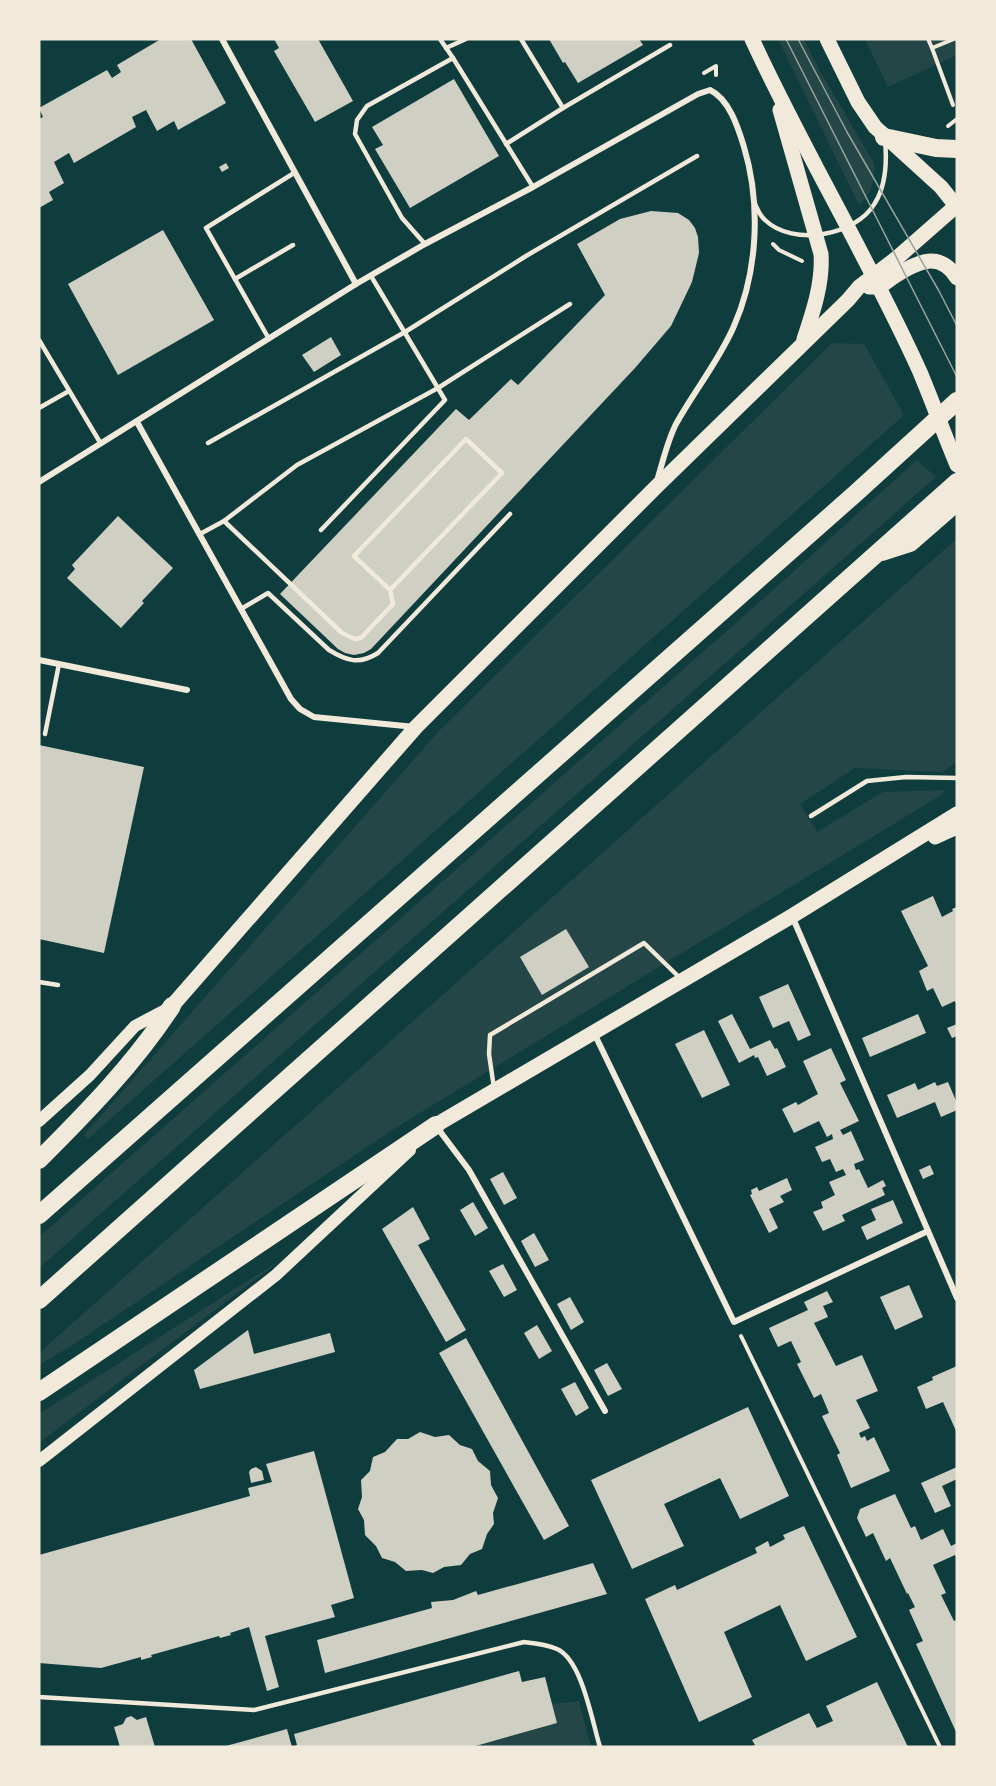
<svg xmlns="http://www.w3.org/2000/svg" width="996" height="1786" viewBox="0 0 996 1786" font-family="'PT Sans',sans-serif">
<rect width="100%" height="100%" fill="#0f3d3e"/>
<g fill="#244646">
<path d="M778,39h26l16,32 54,92c2,15 -3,32 -15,42z"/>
<polygon points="865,39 957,39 957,55 888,87"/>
<polygon points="832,343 864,344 904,415 88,1139 84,1135 438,732"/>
<polygon points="917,460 936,477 39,1268 39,1237 763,599"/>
<polygon points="955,540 957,544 957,761 943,772 855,768 800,804 817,832 883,792 944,790 943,794 395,1128 71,1346 39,1365 39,1353"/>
<polygon points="285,1257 69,1420 39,1443 39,1414"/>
<polygon points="579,1701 591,1747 473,1747 557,1723 552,1704"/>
</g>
<g fill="#cfcfc3">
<polygon points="161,39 191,39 226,103 178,130 174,121 157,131 146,110 132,117 136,127 74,163 69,153 54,162 64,183 49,192 53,200 39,208 39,119 43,117 39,108 107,70 112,78 121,72 117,65"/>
<polygon points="274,39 318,39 353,101 315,122 274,51 279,48"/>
<polygon points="549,39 639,39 643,45 578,83 565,62 563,63"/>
<polygon points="454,79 499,156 410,208 375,149 383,145 372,127"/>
<polygon points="226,163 229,168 222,172 219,167"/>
<polygon points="651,211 678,213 689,220 695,228 698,237 699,253 692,282 671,326 635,368 371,649 364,653 354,655 345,653 338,649 280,594 456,409 469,420 511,379 518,385 605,295 577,244 620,219"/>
<polygon points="163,230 214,320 118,375 68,284"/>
<polygon points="331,337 341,355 314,372 302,355"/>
<polygon points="118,516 173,568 142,601 144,603 121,628 67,578 75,569 72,565"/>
<polygon points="39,745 144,767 104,953 39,939"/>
<polygon points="933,896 942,917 953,911 952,909 957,907 957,1006 955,1001 942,1007 933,988 927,991 919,971 928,966 901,911"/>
<polygon points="566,929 589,967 542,995 520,957"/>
<polygon points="788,984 811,1035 798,1041 789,1021 773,1028 759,997"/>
<polygon points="732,1014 750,1049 770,1040 775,1049 777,1048 786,1067 767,1076 758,1057 755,1058 754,1055 739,1063 718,1021"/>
<polygon points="918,1014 926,1033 870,1057 862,1038"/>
<polygon points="957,1024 957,1036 952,1038 947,1028"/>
<polygon points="704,1030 730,1085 702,1098 675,1044"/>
<polygon points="831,1048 846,1080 840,1083 859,1121 840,1130 843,1135 851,1131 864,1160 854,1164 856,1170 859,1169 868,1188 883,1180 886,1186 882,1188 885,1195 842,1215 845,1221 823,1231 813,1212 823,1208 821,1202 835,1195 829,1182 846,1175 843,1169 836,1172 830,1159 822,1162 815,1147 833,1139 832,1134 827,1137 819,1121 794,1133 782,1109 796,1102 798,1105 818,1094 803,1061"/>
<polygon points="935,1082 937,1086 948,1082 957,1103 957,1110 941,1117 935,1102 897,1118 887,1095 915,1083 918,1090"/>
<polygon points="930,1165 934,1174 923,1179 919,1170"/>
<polygon points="503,1172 517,1198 504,1205 490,1179"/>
<polygon points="787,1178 792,1190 780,1196 784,1202 769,1209 778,1228 769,1233 750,1195 752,1194 751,1190 757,1187 759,1191"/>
<polygon points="893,1200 903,1223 867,1240 861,1227 876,1220 871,1209"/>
<polygon points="473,1202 488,1228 475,1236 460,1210"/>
<polygon points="413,1207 430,1239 418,1245 466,1330 446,1342 382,1229"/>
<polygon points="534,1233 549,1260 535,1267 521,1241"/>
<polygon points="503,1264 517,1290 504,1297 489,1271"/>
<polygon points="909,1285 923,1317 895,1330 880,1297"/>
<polygon points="827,1291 833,1302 823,1306 828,1317 814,1323 836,1366 862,1355 878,1391 856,1400 870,1428 859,1433 861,1438 865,1436 867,1441 874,1437 890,1471 851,1488 837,1455 840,1453 822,1416 829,1413 821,1394 814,1398 797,1364 801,1362 791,1341 778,1347 769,1328 808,1310 804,1302"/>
<polygon points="570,1297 584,1322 571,1330 557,1304"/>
<polygon points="537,1325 552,1351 539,1359 524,1333"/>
<polygon points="248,1330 254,1354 330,1333 335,1352 200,1389 194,1370"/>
<polygon points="466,1338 569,1526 544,1540 439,1353"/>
<polygon points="607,1363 622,1389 608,1396 594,1370"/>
<polygon points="957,1366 957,1433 943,1402 926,1409 917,1387 933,1380 932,1377"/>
<polygon points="575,1382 589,1408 576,1416 561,1389"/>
<polygon points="748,1407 789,1496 740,1519 720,1478 664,1504 684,1546 632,1569 591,1480"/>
<polygon points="420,1432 435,1437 449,1435 460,1445 472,1449 478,1461 490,1471 491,1485 498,1498 493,1513 494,1524 487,1534 482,1549 470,1554 461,1565 444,1567 433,1573 422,1570 406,1571 395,1562 382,1558 376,1546 365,1535 364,1520 358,1509 362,1497 361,1480 370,1471 373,1457 385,1452 397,1439 408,1439"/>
<polygon points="314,1451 354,1598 331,1605 335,1617 265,1636 279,1687 267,1691 249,1627 230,1633 231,1635 220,1638 219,1636 151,1655 152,1657 141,1660 141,1657 101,1668 39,1663 39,1555 250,1496 248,1488 272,1482 266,1464"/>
<polygon points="256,1467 262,1471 264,1480 251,1483 249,1472 251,1469"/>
<polygon points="957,1467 957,1479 942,1486 951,1506 935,1513 921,1483"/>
<polygon points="895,1494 911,1528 915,1526 921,1540 943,1529 951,1546 957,1543 957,1559 955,1555 933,1565 946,1593 941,1595 954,1621 957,1620 957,1734 916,1644 923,1641 909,1610 915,1607 908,1593 907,1594 890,1558 886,1561 873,1533 866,1537 857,1518 860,1509"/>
<polygon points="804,1526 857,1637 806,1661 780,1605 724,1632 752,1697 699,1722 645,1599 675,1585 677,1590 757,1553 755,1548 768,1541 770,1547 785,1539 783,1535"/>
<polygon points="593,1563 607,1594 325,1673 317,1640 432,1608 431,1602 453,1600 476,1591 478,1595"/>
<polygon points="519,1671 522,1682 545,1677 557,1723 472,1747 292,1747 297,1745 294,1734"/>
<polygon points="877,1682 908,1747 750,1747 755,1745 752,1740 809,1713 817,1728 833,1721 826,1706"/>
<polygon points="131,1716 137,1720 146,1717 155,1747 120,1747 114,1727 123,1724 126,1718"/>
<polygon points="287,1729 292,1747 226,1747 226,1746"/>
</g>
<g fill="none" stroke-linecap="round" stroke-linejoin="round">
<g stroke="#f1e9da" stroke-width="4">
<polyline points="928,39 932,48 954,39"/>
<polyline points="932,48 953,105"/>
<polyline points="704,73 716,66 716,75"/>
<polyline points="948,126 957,119"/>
<polyline points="773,244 779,250 802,261"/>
<polyline points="741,1336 940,1747"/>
</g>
<g stroke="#f1e9da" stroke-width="4.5">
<polyline points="440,39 453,58"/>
<polyline points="521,39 563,108"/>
<polyline points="446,48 466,39"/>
<polyline points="506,144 563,108 670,45"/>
<path d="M755,204c3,6 5,12 10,16 28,27 91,16 110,-17 11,-18 12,-42 10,-63"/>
<polyline points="425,244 402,218 355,134 357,120 367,106 453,58 533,187"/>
<polyline points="235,279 293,245"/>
<polyline points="269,339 206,228 294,173"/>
<polyline points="39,340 101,444"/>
<polyline points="39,408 69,391"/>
<polyline points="208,443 405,332 526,256 697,156"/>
<polyline points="224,521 342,633 355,639 361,638 393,604 390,590 354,556 466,439 502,473 390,590"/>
<polyline points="321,530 445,400 371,276"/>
<polyline points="200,534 224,521 297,465 438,388 570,304"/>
<path d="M241,609l27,-16 61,57c18,11 30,15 49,3l132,-139"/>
<polyline points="45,734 59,664"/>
<polyline points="811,816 867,781 906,777 957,778"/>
<polyline points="39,982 58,985"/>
<polyline points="494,1088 489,1054 490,1035 644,943 680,978"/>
<path d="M39,1697l215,13 270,-68c10,1 22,2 33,7 25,11 35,72 43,98"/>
</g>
<g stroke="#f1e9da" stroke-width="6">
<polyline points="222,39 356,284"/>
<polyline points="137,422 291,699 300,709 314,717 415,727"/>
<path d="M39,482l317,-198 69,-40 108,-57 165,-93 12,-4c19,9 28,37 34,57 17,57 14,124 -10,179 -15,35 -40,65 -58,98 -9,18 -13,37 -19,57"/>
<polyline points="39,660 187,690"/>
<polyline points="792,916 957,1298"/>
<polyline points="594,1033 734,1322 928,1231"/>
<polyline points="436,1126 469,1170 605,1411"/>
</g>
<g stroke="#f1e9da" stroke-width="12">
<polyline points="39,1121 90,1075 135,1026 169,1008"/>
<polyline points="39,1461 276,1275 410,1150"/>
</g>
<g stroke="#f1e9da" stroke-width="15">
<path d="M752,39c52,113 117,220 168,333 13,31 24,62 37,93"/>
<polyline points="827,39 858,102 875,127 941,187 957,207"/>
<path d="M780,110l41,144c2,29 -8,58 -17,85"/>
<path d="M869,287c0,0 9,0 9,0 6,-2 12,-8 17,-11 23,-15 45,-25 62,2"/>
<polyline points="935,837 957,827"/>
<polyline points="172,1006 416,727 656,487 848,300 859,287 898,257 956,206"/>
<polyline points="436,1125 792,916 957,814"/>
</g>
<g stroke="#f1e9da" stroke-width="18">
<polyline points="884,137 936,148 957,149"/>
<polyline points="956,206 957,206"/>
<polyline points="882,552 910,543 957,502"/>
<path d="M39,1160c48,-48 96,-97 133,-154"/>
<polyline points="39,1215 856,493 957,401"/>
<polyline points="39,1300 957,482"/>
<polyline points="39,1392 436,1125"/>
</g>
<g stroke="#97a49c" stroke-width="1.5">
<polyline points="786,39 957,377"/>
<polyline points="798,39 847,132 939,291 957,326"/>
</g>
</g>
<rect width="996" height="1786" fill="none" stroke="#f1e9da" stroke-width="81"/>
</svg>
